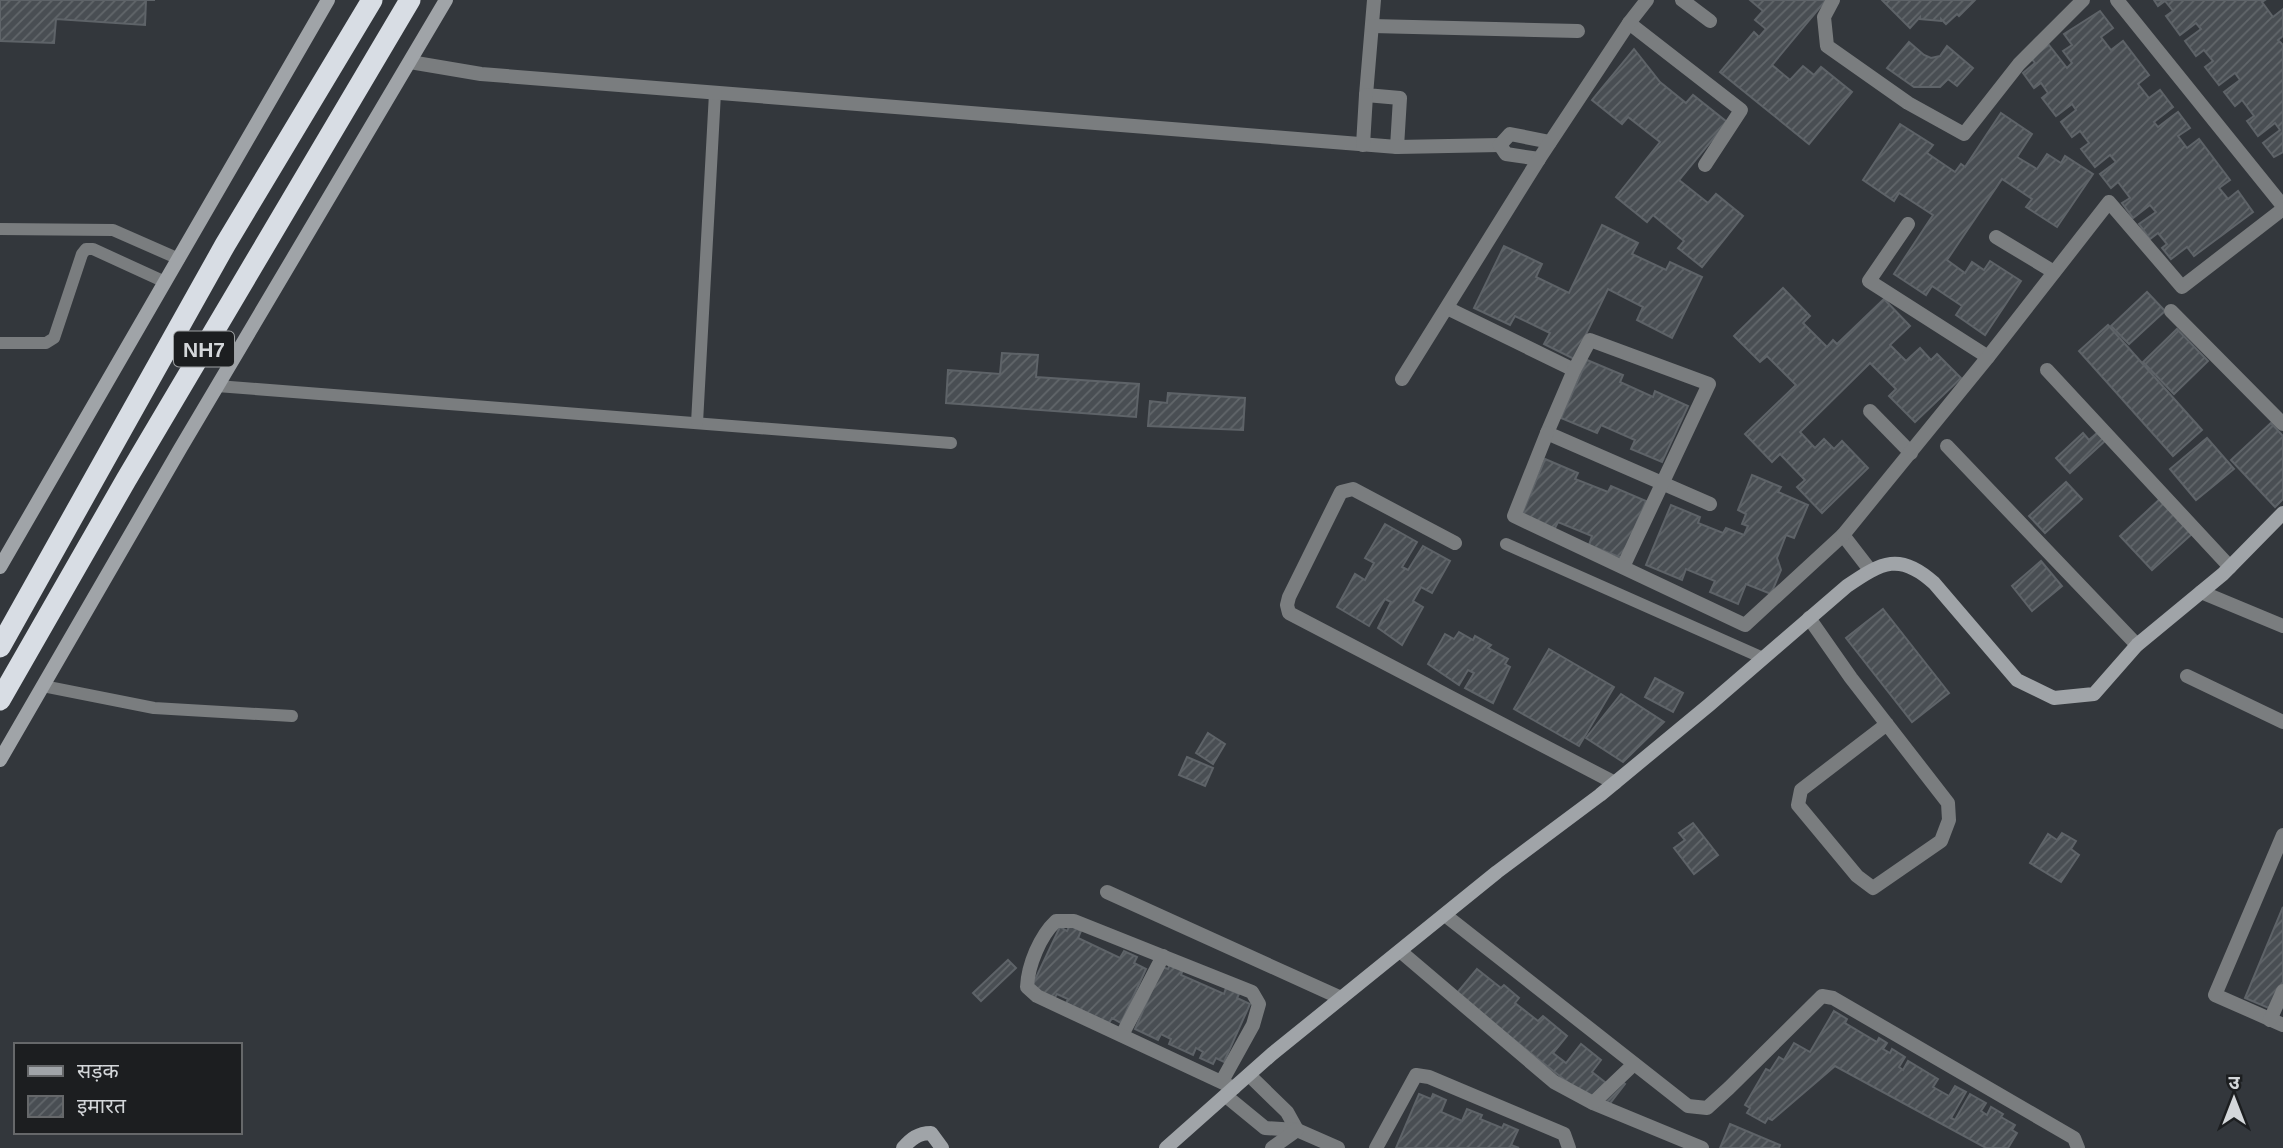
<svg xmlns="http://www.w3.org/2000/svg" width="2283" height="1148" viewBox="0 0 2283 1148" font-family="Helvetica,'Noto Sans Devanagari',sans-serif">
<defs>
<pattern id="building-hatch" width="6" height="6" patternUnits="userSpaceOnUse" patternTransform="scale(1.75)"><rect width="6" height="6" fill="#494e53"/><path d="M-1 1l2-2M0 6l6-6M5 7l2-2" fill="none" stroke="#62676b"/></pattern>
</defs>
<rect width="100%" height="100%" fill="#33373c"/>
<g fill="url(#building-hatch)" stroke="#5e6368" stroke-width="2">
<polygon points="0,0 155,0 146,0 145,25 56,19 54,43 0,41"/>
<polygon points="1750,0 1826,0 1772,65 1790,80 1803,66 1814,75 1821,67 1852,92 1809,144 1720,72 1754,32 1759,37 1766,29 1755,20 1763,11"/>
<polygon points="1882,0 1975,0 1959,16 1957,14 1946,24 1941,19 1941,21 1920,19 1920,17 1910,28"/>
<polygon points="2154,0 2265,0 2262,2 2273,17 2283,9 2283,36 2278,40 2283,45 2283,152 2274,157 2263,143 2280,130 2275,123 2258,136 2247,121 2254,116 2242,100 2235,106 2224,92 2240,80 2235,73 2219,85 2205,67 2213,61 2204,50 2196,56 2185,41 2201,29 2196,23 2180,35 2166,16 2173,11 2165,1 2158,6"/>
<polygon points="2100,11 2113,28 2101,37 2111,50 2123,41 2149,75 2138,84 2149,98 2160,90 2173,107 2154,122 2158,127 2178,112 2190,128 2178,136 2187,148 2199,139 2230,180 2219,188 2228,199 2238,191 2253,212 2194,256 2187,247 2171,259 2162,248 2167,244 2158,233 2150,239 2139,224 2156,212 2150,205 2133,218 2122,203 2130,198 2118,182 2111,188 2100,174 2116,162 2110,155 2095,167 2081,149 2089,143 2080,131 2072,137 2061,122 2076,110 2072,104 2056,116 2042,98 2048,93 2041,83 2034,88 2023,73 2035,63 2031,58 2049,45 2067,68 2072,63 2063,51 2072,45 2064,34"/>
<polygon points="1909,42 1924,55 1931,58 1940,56 1947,46 1973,68 1957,86 1948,79 1940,87 1914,87 1887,68"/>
<polygon points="1634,49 1660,82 1686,103 1693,95 1727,122 1679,180 1708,203 1716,194 1743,216 1702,267 1678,248 1684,241 1653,215 1647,222 1616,197 1660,142 1628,117 1622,124 1592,100"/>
<polygon points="2001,113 2032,134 2017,157 2037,169 2047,154 2061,163 2065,156 2093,174 2057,227 2026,207 2032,199 2002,179 1947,260 1965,273 1972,262 1984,270 1990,261 2021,281 1985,335 1956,315 1962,306 1932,286 1926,295 1894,274 1933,215 1899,193 1894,201 1863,180 1900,124 1933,145 1927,153 1955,172 1961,164 1965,167"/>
<polygon points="1602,225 1638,243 1632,254 1666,270 1670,262 1702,277 1672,338 1637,320 1643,307 1608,289 1574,359 1544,344 1550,333 1515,316 1510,325 1474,308 1504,246 1542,264 1536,277 1569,293"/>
<polygon points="1783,288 1810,316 1803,323 1827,347 1833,340 1837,344 1884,299 1910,326 1890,345 1906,361 1920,348 1931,360 1937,354 1961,378 1915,422 1889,396 1896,389 1870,363 1800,432 1815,448 1824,439 1834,449 1842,441 1868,468 1822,513 1797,487 1805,480 1780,454 1772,462 1745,434 1796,385 1767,356 1760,362 1734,336"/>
<polygon points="2147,292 2165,311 2129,344 2111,326"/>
<polygon points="2108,325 2202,430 2173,456 2079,351"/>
<polygon points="2177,329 2208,361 2174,394 2143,362"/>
<polygon points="1002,353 1038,355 1036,377 1139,384 1136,417 946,403 948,370 1000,374"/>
<polygon points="1587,360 1623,375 1620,382 1653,397 1655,391 1688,406 1662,462 1631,449 1635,440 1601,425 1597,433 1561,418"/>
<polygon points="1168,393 1245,398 1243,430 1148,426 1150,401 1167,403"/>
<polygon points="2271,423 2283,436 2283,499 2275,507 2231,460"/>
<polygon points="2098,432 2106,440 2070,473 2056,458 2083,433 2089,440"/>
<polygon points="2207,438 2234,469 2196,500 2170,469"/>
<polygon points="1545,459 1578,473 1575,479 1608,492 1611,486 1646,501 1622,558 1589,545 1592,536 1558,522 1554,530 1521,517"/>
<polygon points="1752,475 1781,487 1778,492 1808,505 1794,538 1786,535 1777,558 1781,570 1771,594 1746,584 1738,604 1710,592 1715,581 1686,569 1682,580 1646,565 1671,505 1700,517 1698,523 1723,533 1726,528 1744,535 1748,526 1742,524 1746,514 1738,510"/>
<polygon points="2066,482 2082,499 2045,533 2029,516"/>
<polygon points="2161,498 2193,533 2152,570 2120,536"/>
<polygon points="1385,524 1417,542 1402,567 1408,570 1423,546 1450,561 1432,593 1421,587 1413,601 1423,607 1402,645 1378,628 1391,602 1385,599 1369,626 1337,607 1355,574 1365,580 1374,563 1365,558"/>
<polygon points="2041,561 2062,586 2032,611 2012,586"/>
<polygon points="1883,609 1949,693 1912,722 1846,638"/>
<polygon points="1459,632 1473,640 1475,636 1491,645 1488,648 1508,659 1505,664 1510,667 1493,703 1465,688 1474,673 1468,670 1459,685 1428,664 1445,634 1454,639"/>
<polygon points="1549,649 1614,687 1579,746 1514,709"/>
<polygon points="1655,678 1683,693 1673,712 1645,697"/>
<polygon points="1621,694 1664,722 1623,762 1586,738"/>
<polygon points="1208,733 1225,744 1213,764 1196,753"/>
<polygon points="1187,757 1213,768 1205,786 1179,775"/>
<polygon points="1693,823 1718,855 1694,874 1674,848 1685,840 1679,833"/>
<polygon points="2062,833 2076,841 2071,849 2079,855 2061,882 2030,863 2048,834 2057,840"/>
<polygon points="2283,907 2283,982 2271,1009 2245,998"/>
<polygon points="1070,925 1081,931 1078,938 1120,958 1124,951 1137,957 1134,963 1146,969 1121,1023 1112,1018 1109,1023 1066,1003 1068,999 1057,994 1054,999 1031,988 1060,927 1067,931"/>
<polygon points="1008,960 1016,968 981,1001 973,993"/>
<polygon points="1170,964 1183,969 1181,975 1224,994 1226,988 1239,994 1237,998 1250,1004 1224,1062 1216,1058 1213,1064 1200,1058 1203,1052 1196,1048 1193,1055 1169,1044 1171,1039 1161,1034 1158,1040 1135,1029 1162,967 1168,969"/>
<polygon points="1477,969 1501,988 1504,985 1519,998 1515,1003 1538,1021 1543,1016 1567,1036 1553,1053 1566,1063 1581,1044 1601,1060 1592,1072 1610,1086 1617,1078 1625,1084 1604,1111 1456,994"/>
<polygon points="1834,1011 1847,1019 1845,1023 1877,1042 1879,1038 1887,1043 1883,1049 1890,1053 1892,1049 1905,1057 1899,1067 1903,1070 1908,1061 1938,1079 1933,1087 1949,1096 1955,1086 1966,1092 1951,1118 1955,1120 1970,1094 1986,1103 1981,1111 1987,1115 1991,1107 2003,1114 2001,1117 2015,1125 2012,1130 2017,1133 2008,1148 1986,1148 1835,1066 1772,1120 1768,1118 1765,1123 1747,1113 1750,1108 1745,1105 1766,1069 1770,1071 1779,1057 1784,1060 1794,1043 1810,1052"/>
<polygon points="1419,1094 1431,1099 1433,1094 1446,1100 1441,1112 1462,1121 1467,1109 1482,1115 1480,1119 1502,1128 1504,1124 1518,1130 1511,1145 1519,1148 1396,1148"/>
<polygon points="1730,1124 1780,1145 1779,1148 1720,1148"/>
</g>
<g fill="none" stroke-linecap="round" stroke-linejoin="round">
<g stroke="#7a7d7f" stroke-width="12">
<polyline points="0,229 113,230 179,259"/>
<polyline points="0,343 46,343 54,338 82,254 86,249 93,249 165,282"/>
<polyline points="217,386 951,443"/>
<polyline points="697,423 715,93"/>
<polyline points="1506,544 1763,658"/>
<polyline points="43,686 154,708 292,716"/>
</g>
<g stroke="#7a7d7f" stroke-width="14">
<polyline points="1374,0 1366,95 1400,98 1397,147"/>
<polyline points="1682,0 1710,21"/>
<polyline points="1833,0 1824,17 1827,46 1908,103 1964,134 2019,64 2083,0"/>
<polyline points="2117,0 2283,206"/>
<polyline points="1629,23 1741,110 1705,165"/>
<polyline points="1372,26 1578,31"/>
<polyline points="410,62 481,74 1397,147 1500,145"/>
<polyline points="1363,145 1366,95"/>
<polyline points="1539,159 1506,154 1500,145 1510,134 1550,142"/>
<polyline points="1908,224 1869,281 1988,357"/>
<polyline points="1996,237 2054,272"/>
<polyline points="1447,308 1574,370 1547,433 1710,504"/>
<polyline points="2171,311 2283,424"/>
<polyline points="1574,370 1590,340 1709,384 1623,567"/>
<polyline points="2047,370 2230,567"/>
<polyline points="1402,379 1539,159 1629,23 1647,0"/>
<polyline points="1870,411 1911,453"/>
<polyline points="1547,433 1514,516 1745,625 1843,535 1870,570"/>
<polyline points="1947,446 2137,645"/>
<polyline points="1843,535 1988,357 2109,202 2182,287 2283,209"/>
<polyline points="1455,543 1353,489 1341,492 1289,597 1287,605 1289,613 1615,783"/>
<polyline points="2201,592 2283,626"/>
<polyline points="1809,618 1851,678 1948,803 1949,820 1941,841 1873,888 1857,876 1798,805 1801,790 1887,724"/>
<polyline points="2187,676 2283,722"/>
<polyline points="2283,835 2215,995 2283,1025"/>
<polyline points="1107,892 1341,998"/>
<polyline points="1445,915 1688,1106 1707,1108 1729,1088 1822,996 1833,998 2074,1138 2078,1148"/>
<polyline points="1400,951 1554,1082 1593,1103 1702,1148"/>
<polyline points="2270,1020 2283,991"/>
<polyline points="1122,1035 1163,956"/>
<polyline points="1249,1075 1287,1112 1297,1130"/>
<path d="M1222,1081l31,-56 6,-21 -7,-12 -178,-71h-18c-16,15 -28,44 -29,66l10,9 197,92"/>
<polyline points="1226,1096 1265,1128 1297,1130 1338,1148"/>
<polyline points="1593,1103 1634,1064"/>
<polyline points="1272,1148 1297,1130"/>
<polyline points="1376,1148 1416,1075 1429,1077 1564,1134 1569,1148"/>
</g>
<g stroke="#a0a4a8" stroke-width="14">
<polyline points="0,567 328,0"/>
<polyline points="0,760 180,449 446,0"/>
<path d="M903,1148c8,-9 15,-15 28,-15l11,15"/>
<path d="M1166,1148l106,-94 225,-182 103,-77 109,-90 138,-119c35,-24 53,-34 87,-3l83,97 37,18 40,-4 43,-49 86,-71 60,-61"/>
</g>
<g stroke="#d8dde4" stroke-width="21">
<polyline points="0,647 225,245 372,0"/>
<polyline points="0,700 126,480 410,0"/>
</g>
</g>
<g text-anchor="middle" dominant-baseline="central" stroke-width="7" stroke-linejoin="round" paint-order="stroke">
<rect fill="#1c1e20" stroke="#9da0a2" stroke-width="2" x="174" y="331.5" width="60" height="35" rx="5"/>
<g font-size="21" font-weight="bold" fill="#d4d7da">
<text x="204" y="349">NH7</text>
</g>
</g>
<rect x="14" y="1043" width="228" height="91" fill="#1c1e20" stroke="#66686a" stroke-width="2"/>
<rect x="28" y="1066" width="35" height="10" fill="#a0a4a8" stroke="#66686a" stroke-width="2"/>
<text x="77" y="1078" font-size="21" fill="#d4d7da">सड़क</text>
<rect x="28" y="1096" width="35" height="21" fill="url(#building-hatch)" stroke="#66686a" stroke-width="2"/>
<text x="77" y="1113" font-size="21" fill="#d4d7da">इमारत</text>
<g transform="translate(2234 1099)" stroke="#1c1e20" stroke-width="5" paint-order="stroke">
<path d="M0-5L12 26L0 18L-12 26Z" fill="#d4d7da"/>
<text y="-10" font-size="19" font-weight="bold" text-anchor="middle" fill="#d4d7da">उ</text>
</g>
</svg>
